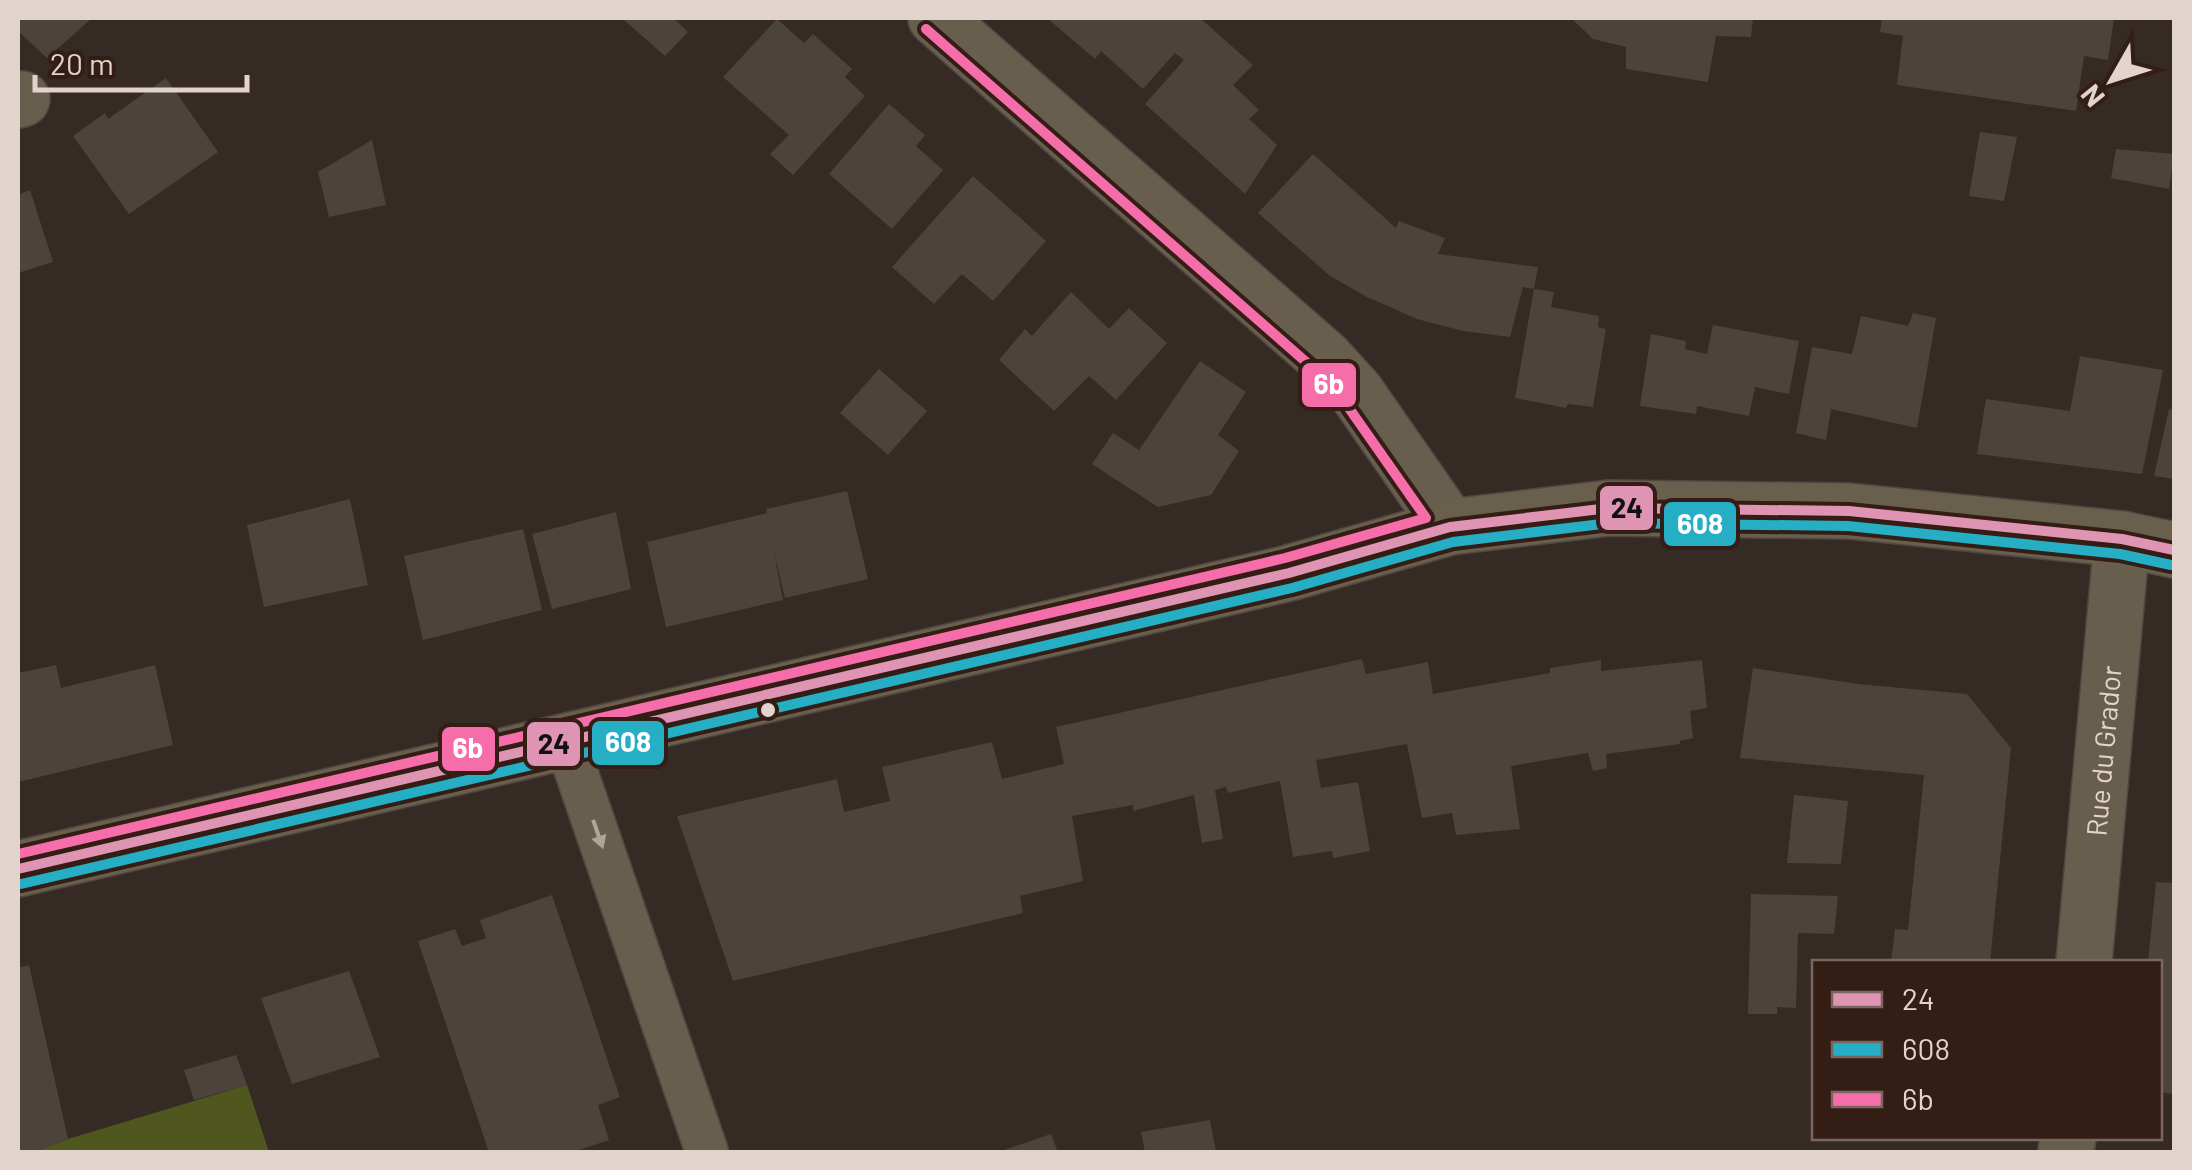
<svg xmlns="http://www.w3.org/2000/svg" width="2192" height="1170" viewBox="0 0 2192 1170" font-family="Barlow,sans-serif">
<rect width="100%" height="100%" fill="#362a25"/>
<polygon fill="#4f571f" points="247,1085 269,1152 34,1152 68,1139"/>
<g fill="#4c433d">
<polygon points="18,18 92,18 47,58 18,31"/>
<polygon points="622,18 673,18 688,32 665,56"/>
<polygon points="1047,18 1200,18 1253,65 1233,85 1259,110 1249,119 1277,145 1245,194 1145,104 1184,60 1175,53 1143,89 1101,51 1095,59"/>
<polygon points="1571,18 1753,18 1751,37 1716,36 1708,82 1626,69 1626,47 1593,39"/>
<polygon points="1882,18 2114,18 2108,60 2084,56 2076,111 1897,85 1903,36 1880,32"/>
<polygon points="777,19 804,43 813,34 852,69 845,77 865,96 793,175 770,154 789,135 723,77"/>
<polygon points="166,78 218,152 129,214 73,136 105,113 108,119"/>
<polygon points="889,104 925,135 916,146 943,170 892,229 829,174"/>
<polygon points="1980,132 2017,137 2004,201 1969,196"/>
<polygon points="372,140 386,205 329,217 318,172"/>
<polygon points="2116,149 2174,154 2169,189 2111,178"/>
<polygon points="1313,154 1396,228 1399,221 1445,238 1438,254 1538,267 1534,289 1523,287 1510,337 1463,331 1417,319 1367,297 1330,276 1258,213"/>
<polygon points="973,176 1046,241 993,301 962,274 934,304 892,267"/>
<polygon points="30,190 53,262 18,273 18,195"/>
<polygon points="1534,289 1554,292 1551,307 1599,316 1598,327 1606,329 1593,407 1568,404 1566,408 1515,398"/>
<polygon points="1071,292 1109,329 1129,308 1167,343 1116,400 1089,376 1054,411 999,360 1025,329 1032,336"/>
<polygon points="1913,313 1936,318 1917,428 1831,409 1826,440 1796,433 1812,347 1852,354 1861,316 1908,326"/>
<polygon points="1713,325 1799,341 1789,394 1755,387 1749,416 1697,406 1696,414 1640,406 1651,334 1686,341 1685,349 1707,354"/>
<polygon points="2080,356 2163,370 2142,474 1977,454 1986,399 2070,411"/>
<polygon points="1200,361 1246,392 1218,435 1239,451 1211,495 1158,507 1092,464 1113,433 1139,450"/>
<polygon points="879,369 927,411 888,455 840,413"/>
<polygon points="2169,409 2174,410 2174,479 2154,476"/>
<polygon points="847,491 868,579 785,598 774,553 783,600 666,627 647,542 767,513 766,509"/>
<polygon points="350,499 368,585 264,607 247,525"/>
<polygon points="616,512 631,589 552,609 532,534"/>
<polygon points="523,529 542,610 423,640 404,556"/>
<polygon points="1362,659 1366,674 1428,662 1433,694 1550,673 1550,668 1601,660 1601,671 1702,660 1707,708 1690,711 1693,738 1680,741 1680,744 1606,754 1607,768 1593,771 1588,753 1511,766 1520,829 1456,835 1452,813 1422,818 1407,744 1316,760 1321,788 1358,782 1370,851 1333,858 1332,851 1293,857 1280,781 1228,793 1226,787 1215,790 1223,839 1202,843 1194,795 1133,811 1133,805 1072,816 1083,881 1020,896 1023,913 733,981 677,816 837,779 844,812 890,801 882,767 992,742 1002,779 1064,764 1056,727"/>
<polygon points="56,665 61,688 155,665 173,745 18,782 18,673"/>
<polygon points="1753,668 1858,684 1967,694 2011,748 1990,962 1891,962 1895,929 1908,930 1924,775 1740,758"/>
<polygon points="1794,795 1848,801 1841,864 1787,863"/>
<polygon points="2156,882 2174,883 2174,1094 2160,1092 2160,962 2148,962"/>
<polygon points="1751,894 1838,896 1834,934 1798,933 1796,1008 1777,1007 1777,1014 1748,1014"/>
<polygon points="552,895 620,1097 598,1105 609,1140 573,1152 489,1152 418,941 455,929 462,946 486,938 480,920"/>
<polygon points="29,965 68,1139 34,1152 19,1152 18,968"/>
<polygon points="349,971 380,1057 292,1084 261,998"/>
<polygon points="236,1055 247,1085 194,1100 184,1070"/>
<polygon points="1210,1120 1216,1152 1145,1152 1141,1132"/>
<polygon points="1051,1134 1058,1152 998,1152"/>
</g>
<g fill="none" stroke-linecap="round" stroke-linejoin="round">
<g stroke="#504642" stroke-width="45">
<polyline id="service" points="566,742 707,1152"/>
</g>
<g stroke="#504642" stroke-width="58">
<g id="minor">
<polyline points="18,100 22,99"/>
<path id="s1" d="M2084,962l38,-423"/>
<polyline points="2066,1152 2068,1138"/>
</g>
</g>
<g stroke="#504642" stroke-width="58">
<polyline id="tertiary" points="936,18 1325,358 1356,392 1450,527"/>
</g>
<g stroke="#504642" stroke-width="58">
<polyline id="secondary" points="18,869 1289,573 1450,527 1609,508 1849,511 2122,539 2174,550"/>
</g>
<use href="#service" stroke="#675e4e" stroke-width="42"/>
<use href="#minor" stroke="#675e4e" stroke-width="55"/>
<use href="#tertiary" stroke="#675e4e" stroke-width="55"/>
<use href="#secondary" stroke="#685f4c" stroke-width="55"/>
<g stroke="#331d14" stroke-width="18">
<polyline id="bus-1" points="18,869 1289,573 1450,527 1609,508 1849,511 2122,539 2174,550"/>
</g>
<g stroke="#331d14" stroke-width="18">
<polyline id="bus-2" points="21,884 1292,588 1453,542 1610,523 1848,526 2120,554 2171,565"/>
</g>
<g stroke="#331d14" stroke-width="18">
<polyline id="bus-3" points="18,854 1285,558 1426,518 1344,401 1314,369 926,29"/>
</g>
<use href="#bus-1" stroke="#df94b4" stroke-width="10"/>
<use href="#bus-2" stroke="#26afc4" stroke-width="10"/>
<use href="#bus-3" stroke="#f56eaa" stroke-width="10"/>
</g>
<defs><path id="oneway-solid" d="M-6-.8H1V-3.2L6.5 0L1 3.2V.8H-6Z" transform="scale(2.5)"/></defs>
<use fill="#b1a49a" href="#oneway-solid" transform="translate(598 834) rotate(71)"/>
<circle fill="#e3d3cd" stroke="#331d14" stroke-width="4" cx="768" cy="710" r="9"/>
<g text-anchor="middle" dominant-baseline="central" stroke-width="8" stroke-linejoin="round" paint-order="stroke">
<g font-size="28" fill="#e3d3cd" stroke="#331d14">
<text stroke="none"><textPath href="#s1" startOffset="212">Rue du Grador</textPath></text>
</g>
</g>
<g stroke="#331d14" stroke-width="4">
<rect x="1300" y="361" width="58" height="48" rx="10" fill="#f56eaa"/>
<rect x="1598" y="484" width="57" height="48" rx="10" fill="#df94b4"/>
<rect x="1662" y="500" width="76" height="48" rx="10" fill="#26afc4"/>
<rect x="590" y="719" width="76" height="48" rx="10" fill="#26afc4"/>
<rect x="525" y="720" width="57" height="48" rx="10" fill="#df94b4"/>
<rect x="440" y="725" width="57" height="48" rx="10" fill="#f56eaa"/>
</g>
<g font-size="28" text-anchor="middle" font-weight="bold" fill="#fff">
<text x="1329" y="394">6b</text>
<text x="1700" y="534">608</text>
<text x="628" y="752">608</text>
<text x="468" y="758">6b</text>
</g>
<g font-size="28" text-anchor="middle" font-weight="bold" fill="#111">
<text x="1627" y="518">24</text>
<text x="554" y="754">24</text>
</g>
<rect width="2192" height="1170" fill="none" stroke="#e3d3cd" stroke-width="40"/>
<rect x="1812" y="960" width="350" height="180" fill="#331d14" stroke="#79665e" stroke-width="2.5"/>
<rect x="1832" y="992" width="50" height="15" fill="#df94b4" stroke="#79665e" stroke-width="2.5"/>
<text x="1902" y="1010" font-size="30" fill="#e3d3cd">24</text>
<rect x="1832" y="1042" width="50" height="15" fill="#26afc4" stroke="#79665e" stroke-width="2.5"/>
<text x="1902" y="1060" font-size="30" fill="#e3d3cd">608</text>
<rect x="1832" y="1092" width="50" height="15" fill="#f56eaa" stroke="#79665e" stroke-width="2.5"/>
<text x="1902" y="1110" font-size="30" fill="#e3d3cd">6b</text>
<g transform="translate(2112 80) rotate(231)" stroke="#331d14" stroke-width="8" paint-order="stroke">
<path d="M0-8L18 38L0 25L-18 38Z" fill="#e3d3cd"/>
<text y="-15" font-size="28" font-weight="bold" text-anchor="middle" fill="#e3d3cd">N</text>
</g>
<path d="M35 75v15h212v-15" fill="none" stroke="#e3d3cd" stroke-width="5"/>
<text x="50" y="75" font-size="30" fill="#e3d3cd" stroke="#331d14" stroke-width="8" paint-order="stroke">20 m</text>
</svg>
